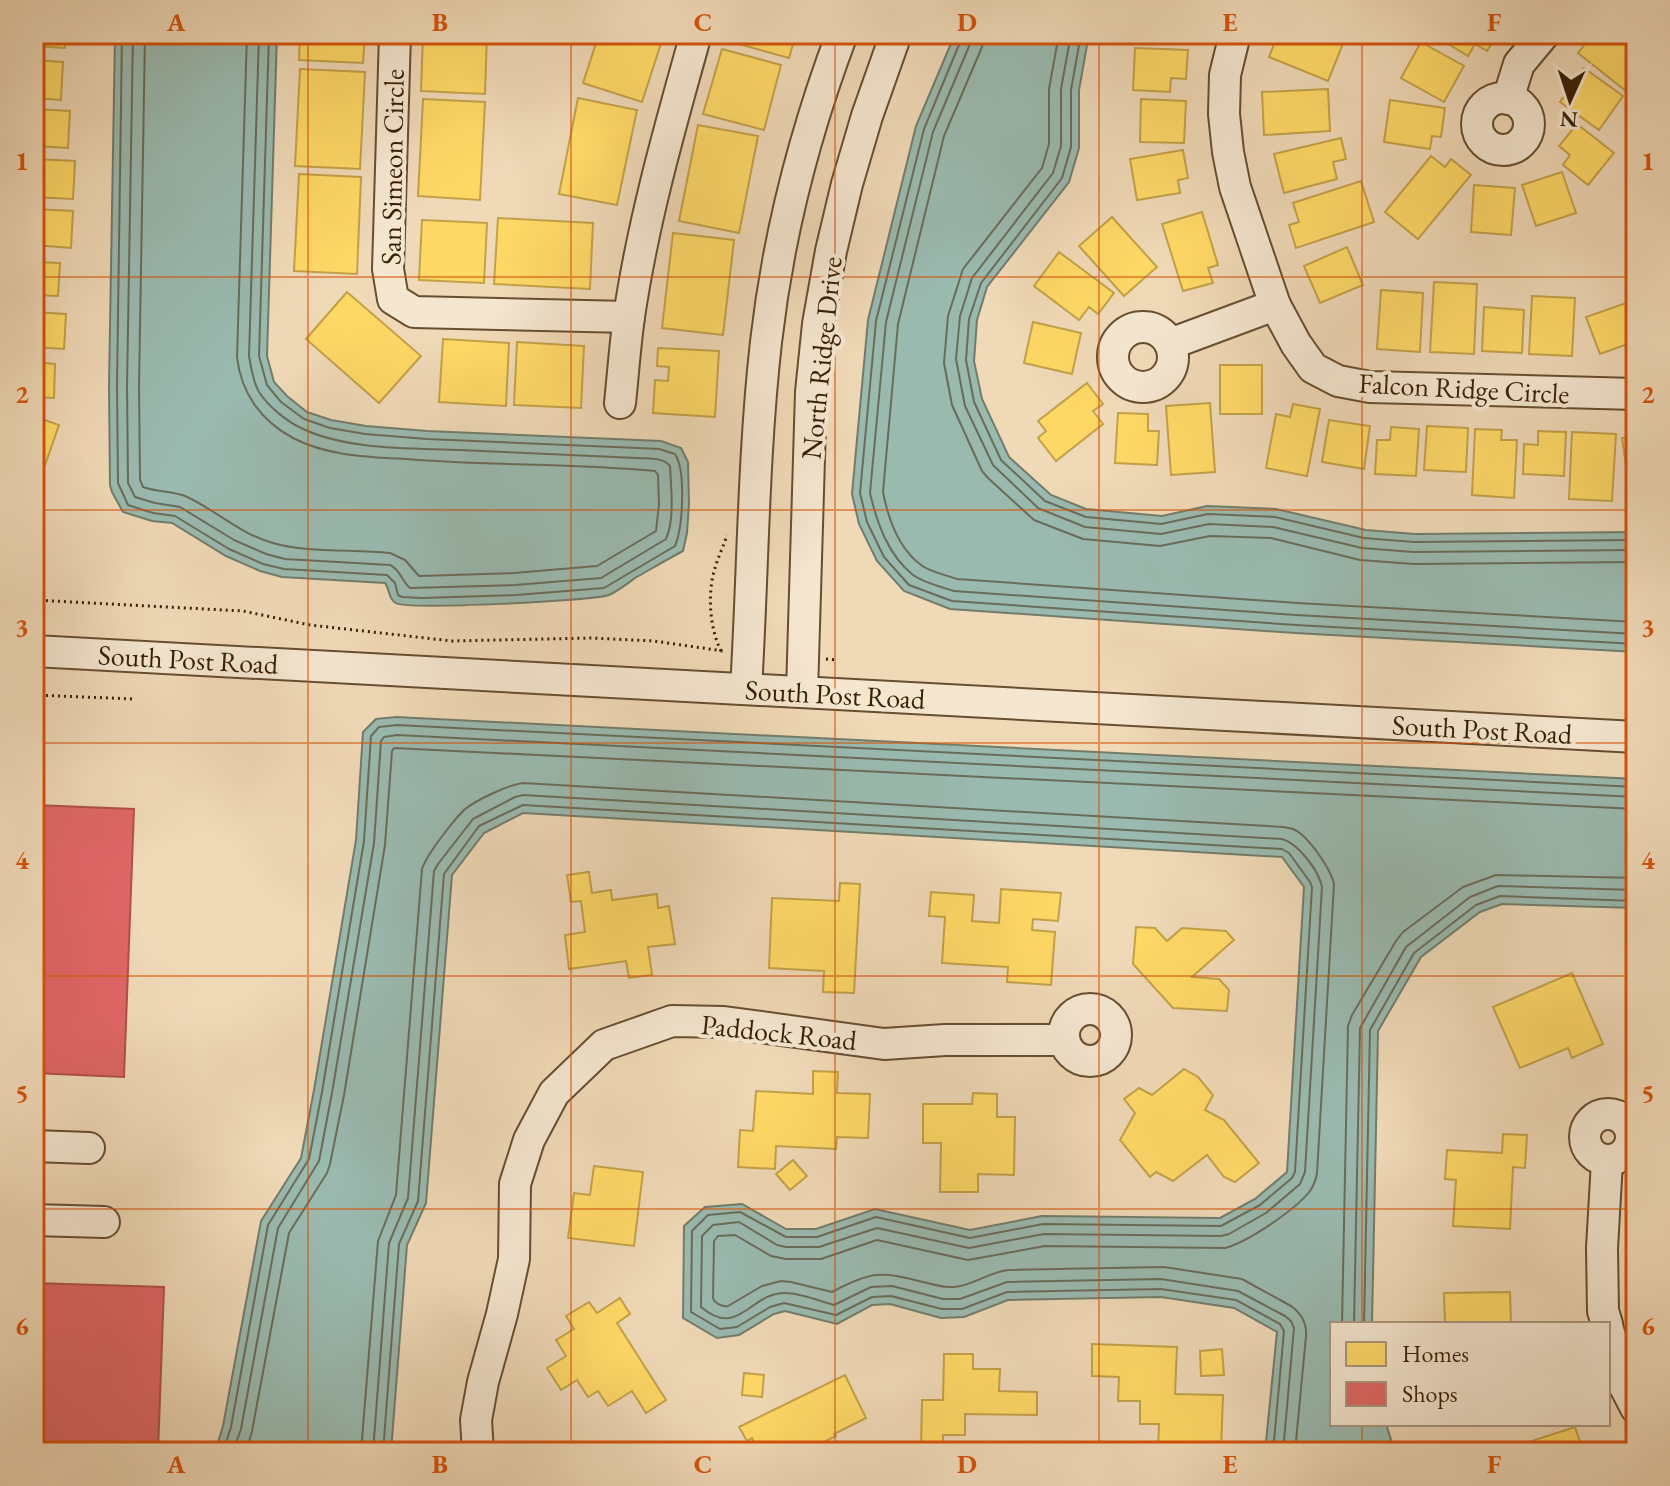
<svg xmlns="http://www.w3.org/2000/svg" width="1670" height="1486" viewBox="0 0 1670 1486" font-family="'EB Garamond',serif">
<rect width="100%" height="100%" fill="#f0d9b7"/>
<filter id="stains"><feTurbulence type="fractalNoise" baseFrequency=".0025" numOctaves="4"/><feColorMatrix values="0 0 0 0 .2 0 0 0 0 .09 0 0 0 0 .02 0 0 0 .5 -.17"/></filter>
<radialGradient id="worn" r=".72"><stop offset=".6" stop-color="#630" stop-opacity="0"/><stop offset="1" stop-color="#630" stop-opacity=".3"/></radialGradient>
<g fill="#9abab0" stroke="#737c6b" stroke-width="2">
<path d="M115,34h162l-10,322 7,26 13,14 20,16 24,8 35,6 61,5 211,9 23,1 20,7 7,14 1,42 -2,29 -4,18c-17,9 -32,18 -48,27 -8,6 -17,13 -26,17 -16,6 -202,15 -213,8 -8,-4 -6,-14 -11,-20l-103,-6 -22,-6 -34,-15 -54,-33 -20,-2 -29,-9 -11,-20 -2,-7 -1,-99z"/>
<polygon points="955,34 1089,34 1079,90 1079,148 1069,182 987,287 977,320 974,361 982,399 1009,457 1051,495 1086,509 1162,516 1207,506 1276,509 1366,530 1415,534 1636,532 1636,652 1295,633 950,609 904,591 877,561 859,524 852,494 868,320 916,126"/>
<polygon points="396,717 1636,779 1636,908 1502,904 1480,912 1421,957 1378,1031 1372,1324 1332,1324 1332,1424 1386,1424 1395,1452 1265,1452 1277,1332 1234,1308 1161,1297 1008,1300 964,1317 941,1318 890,1304 872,1305 837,1324 785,1311 774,1314 739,1335 717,1338 683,1318 684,1226 705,1207 742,1204 786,1229 816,1229 875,1209 970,1230 1042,1216 1220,1218 1255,1199 1287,1172 1304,887 1282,857 523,813 484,833 452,875 426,1203 407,1245 391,1452 215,1452 223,1426 261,1221 301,1158 314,1090 356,840 363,732 376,719"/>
</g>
<g fill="#ffd966" stroke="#c3a148" stroke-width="2">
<polygon points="34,34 66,34 65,48 34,46"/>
<polygon points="300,34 365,34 363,63 299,60"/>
<polygon points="423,34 487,34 485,94 421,91"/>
<polygon points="599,34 664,34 642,102 583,83"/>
<polygon points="730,34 796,34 789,58 728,41"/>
<polygon points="1146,34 1191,34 1189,43"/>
<polygon points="1278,34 1326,34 1344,41 1328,81 1269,57"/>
<polygon points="1432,34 1498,34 1487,51 1475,44 1468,56"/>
<polygon points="1593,34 1623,34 1636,44 1636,78 1626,91 1578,53"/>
<polygon points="1421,42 1464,66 1444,102 1401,78"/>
<polygon points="1135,48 1188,50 1186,79 1171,78 1170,92 1133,90"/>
<polygon points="722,49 781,65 764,130 703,114"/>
<polygon points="34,60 63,62 61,100 34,98"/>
<polygon points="1584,68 1623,96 1599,130 1560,102"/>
<polygon points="300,69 365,72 360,169 295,166"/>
<polygon points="1328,89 1330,131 1264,135 1262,92"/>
<polygon points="578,98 637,110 617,205 559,194"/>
<polygon points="423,99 485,102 480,200 418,196"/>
<polygon points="1141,99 1186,101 1184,143 1140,142"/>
<polygon points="1390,100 1445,108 1441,137 1432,136 1430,149 1384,142"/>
<polygon points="34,109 70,111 68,148 34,146"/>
<polygon points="1577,124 1614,153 1588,185 1563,165 1570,155 1559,146"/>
<polygon points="698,125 758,136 739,233 679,221"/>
<polygon points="1341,138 1346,159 1333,162 1337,179 1284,193 1274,154"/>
<polygon points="1183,150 1188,178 1178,180 1180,193 1137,200 1130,159"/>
<polygon points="1431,156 1445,167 1451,159 1471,175 1418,239 1385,212"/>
<polygon points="34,159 75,161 73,199 34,197"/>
<polygon points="1562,172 1576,213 1536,226 1522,185"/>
<polygon points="299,174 361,177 357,274 294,271"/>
<polygon points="1361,181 1374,222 1296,248 1289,225 1299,222 1293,203"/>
<polygon points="1474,185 1515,188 1511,235 1471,232"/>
<polygon points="34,209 73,211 71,248 34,245"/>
<polygon points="1202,212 1218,265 1208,268 1213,283 1183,291 1162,224"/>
<polygon points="1112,217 1157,267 1124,296 1079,246"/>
<polygon points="498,218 593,223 590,289 494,284"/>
<polygon points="422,220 487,223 484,283 419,280"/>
<polygon points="673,233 734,240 723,335 662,328"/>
<polygon points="1347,247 1363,285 1320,303 1304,266"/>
<polygon points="1059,252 1114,293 1098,314 1089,307 1079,320 1034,286"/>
<polygon points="34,262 60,263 58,296 34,295"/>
<polygon points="1434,282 1477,284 1474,354 1430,352"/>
<polygon points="1381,290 1423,293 1420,352 1377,349"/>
<polygon points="347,292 421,356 379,403 306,339"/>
<polygon points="1532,296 1575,298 1572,356 1529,354"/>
<polygon points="1626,303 1636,330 1636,341 1600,354 1586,317"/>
<polygon points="1484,307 1524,310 1522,353 1482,351"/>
<polygon points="34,312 66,314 64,349 34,347"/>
<polygon points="1033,322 1081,333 1072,374 1024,363"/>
<polygon points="443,339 509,343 506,406 439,402"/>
<polygon points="517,342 584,346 581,408 514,405"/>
<polygon points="658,348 719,351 715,417 653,413 655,380 668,381 669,367 657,366"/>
<polygon points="34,362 55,364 54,398 34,397"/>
<rect x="1220" y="365" width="42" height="49"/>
<polygon points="1087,383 1103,404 1093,411 1103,424 1056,461 1038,438 1046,431 1038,421"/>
<polygon points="1210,403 1215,472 1171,475 1166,406"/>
<polygon points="1293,404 1320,409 1307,476 1266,468 1276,414 1290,417"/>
<polygon points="1118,413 1148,414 1148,431 1159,431 1157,465 1115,463"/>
<polygon points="34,416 59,425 45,465 34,461"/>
<polygon points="1329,420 1370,426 1364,469 1322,462"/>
<polygon points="1427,426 1468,428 1466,472 1424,470"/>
<polygon points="1391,427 1419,429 1416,476 1375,474 1377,440 1390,440"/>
<polygon points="1475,429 1502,430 1501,440 1517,440 1514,498 1472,495"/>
<polygon points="1538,431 1566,432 1564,476 1523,474 1524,444 1538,445"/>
<polygon points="1572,432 1616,434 1612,501 1569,499"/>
<polygon points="1636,436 1636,512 1633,513 1622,438"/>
<polygon points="589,872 592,893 611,890 612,900 657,894 658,908 669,906 675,944 648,947 652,975 629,978 626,961 569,969 565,935 585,932 581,901 571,902 567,875"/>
<polygon points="840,883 860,884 854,993 823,992 824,971 769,968 772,898 839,901"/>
<polygon points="1001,889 1061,893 1058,921 1033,919 1032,930 1055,932 1051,985 1007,982 1008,967 942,963 945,917 929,916 931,892 974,895 972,921 999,923"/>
<polygon points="1136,927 1155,928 1167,941 1182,928 1226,931 1234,940 1192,977 1219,979 1229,990 1227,1011 1173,1008 1133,964"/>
<polygon points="1572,973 1603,1044 1572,1058 1568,1048 1520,1068 1493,1007"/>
<polygon points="1184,1069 1198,1077 1213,1095 1205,1110 1224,1120 1259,1163 1235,1182 1224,1177 1207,1155 1173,1181 1156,1172 1150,1177 1120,1140 1135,1113 1124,1099 1139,1088 1152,1095"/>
<polygon points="813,1071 838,1072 837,1093 870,1094 868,1138 837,1137 836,1149 776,1146 775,1169 738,1167 740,1130 753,1131 756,1091 813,1094"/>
<polygon points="973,1093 997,1094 997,1117 1015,1117 1014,1175 978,1174 978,1192 940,1192 941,1143 923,1143 923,1104 972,1104"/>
<polygon points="1503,1134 1527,1135 1525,1168 1513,1167 1510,1229 1453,1226 1456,1180 1445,1179 1447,1150 1502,1153"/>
<polygon points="793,1160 807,1176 790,1190 776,1174"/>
<polygon points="594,1166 643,1172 634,1246 568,1238 574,1193 590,1195"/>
<polygon points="1510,1292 1511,1324 1445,1324 1444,1293"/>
<polygon points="620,1298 630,1314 617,1323 666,1400 646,1413 632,1391 608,1406 598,1391 588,1397 577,1380 561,1390 547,1368 566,1356 556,1340 574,1329 566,1316 589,1302 597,1313"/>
<polygon points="1092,1344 1177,1347 1175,1394 1223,1395 1221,1452 1158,1452 1159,1424 1140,1424 1140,1401 1118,1401 1119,1377 1092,1376"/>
<polygon points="1222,1349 1224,1375 1201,1376 1200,1351"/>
<polygon points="944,1354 973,1354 973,1369 1000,1369 999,1391 1037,1392 1037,1415 965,1414 965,1435 943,1435 943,1450 921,1449 922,1400 943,1400"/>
<polygon points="744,1373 764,1375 762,1397 742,1395"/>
<polygon points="845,1375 866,1418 834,1434 836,1436 804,1452 758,1452 752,1438 747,1441 739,1427"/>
<polygon points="1575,1427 1582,1448 1571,1452 1498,1452"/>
</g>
<g fill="#e06666" stroke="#ae5148" stroke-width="2">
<polygon points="34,805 134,809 124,1077 34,1073"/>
<polygon points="34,1283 164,1287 158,1452 34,1450"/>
</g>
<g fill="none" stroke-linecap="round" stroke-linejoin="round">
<g stroke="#696c5a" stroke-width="2">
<path d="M122,34l-5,352 1,97 10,22 25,8 22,3 54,33 34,15 21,5 103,6 8,8 3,12 4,2 20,1 94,-3 88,-7 71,-42c8,-19 11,-75 0,-92l-16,-5 -21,-1 -211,-9 -62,-5 -35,-6 -26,-9 -23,-17 -14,-17 -8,-29 10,-322"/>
<path d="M133,34l-6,352 1,97 7,14 20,6 25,4 54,33 32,14 19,5 105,6c11,5 12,17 20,23l105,-3 86,-7 65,-39c9,-21 5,-50 4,-73 -7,-9 -22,-7 -33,-8 -59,-3 -119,-5 -178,-8 -50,-2 -113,0 -158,-22 -15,-7 -33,-22 -42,-36 -6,-10 -8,-25 -10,-36l10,-322"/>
<path d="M145,34l-6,352 1,94 3,7c14,5 29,4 42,9 31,14 55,38 88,47 34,10 81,6 117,10l15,7 14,16 95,-3 83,-7 59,-35 3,-27 -1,-29 -3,-4c-82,-8 -166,-5 -249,-12 -37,-2 -79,-3 -113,-21 -32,-17 -52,-45 -56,-81l10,-323"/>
<polyline points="961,34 961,40 924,129 876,321 860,493 867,522 884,557 909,585 952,601 1296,625 1636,644"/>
<path d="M972,34l-2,10 -37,88 -47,190 -16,171c7,30 18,62 43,82 11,8 29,12 41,16l342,24 340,19"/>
<path d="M984,34l-2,13 -38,89 -46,188 -15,168c5,26 15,56 38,73 9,7 25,10 36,14l340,24 339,19"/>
<polyline points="1059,34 1049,89 1049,144 1042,168 963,269 948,316 944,363 952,405 982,471 988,478 1034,520 1083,539 1160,546 1210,536 1271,538 1360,560 1414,564 1636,562"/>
<polyline points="1071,34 1061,89 1061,146 1053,173 972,278 960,316 956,359 965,406 993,465 1038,508 1085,527 1161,534 1209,524 1273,527 1362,548 1413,552 1636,550"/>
<polyline points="1081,34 1071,90 1071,147 1062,178 981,283 969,319 966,360 974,402 1001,460 1045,501 1086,517 1161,524 1208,514 1275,517 1364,538 1414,542 1636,540"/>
<polyline points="1342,1324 1348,1026 1352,1015 1396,941 1403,932 1463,887 1496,875 1636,878"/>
<polyline points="1354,1324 1360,1028 1406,947 1470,897 1498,886 1636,890"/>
<polyline points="1364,1324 1370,1030 1414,953 1476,905 1500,896 1636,901"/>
<polyline points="223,1452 231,1427 268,1225 309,1159 322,1092 364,841 371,736 379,727 397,725 1636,787"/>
<polyline points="233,1452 241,1429 278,1228 319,1161 332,1093 374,843 381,741 384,737 397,735 1636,797"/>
<polyline points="246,1452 252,1431 289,1233 327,1173 330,1164 344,1095 385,845 392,751 394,748 1636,809"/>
<path d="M361,1452l17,-211 18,-46 26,-326c5,-15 31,-48 42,-59 12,-10 44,-25 59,-27l760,44c7,1 13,2 18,7 12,10 30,36 33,50l-17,289c-1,7 -3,12 -7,18 -15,19 -62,51 -85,57l-180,-2 -77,14 -91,-20 -56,19h-35l-15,-3 -36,-21 -17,1 -4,5 -1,57c2,6 10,9 15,8l34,-20 19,-5 10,1 41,10c39,-21 49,-21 91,-10 10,2 20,6 31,5 18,-1 35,-15 54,-17l156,-3 78,12 49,27c11,8 16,17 15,30l-11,116"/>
<path d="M373,1452l16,-209 19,-45 26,-327 4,-7 35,-45 42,-22 8,-2 759,44c16,4 37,32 40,48l-17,285 -5,12 -34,29 -37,21 -8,2 -177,-2 -75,14 -92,-20 -58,19h-33l-9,-2 -38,-23 -26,3 -11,11 -1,71c38,32 48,-14 84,-14 16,0 34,8 49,12l37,-18 21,-1 51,13h17l47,-17 154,-3 77,12 47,25 6,5 3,7 -11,124"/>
<polyline points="383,1452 399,1244 418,1201 444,874 479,826 523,805 1282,849 1289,853 1310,882 1312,887 1295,1172 1292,1178 1260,1205 1221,1226 1043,1224 970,1238 876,1217 817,1237 786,1237 740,1212 708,1215 692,1231 691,1312 720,1329 737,1327 770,1307 784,1303 836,1315 872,1297 891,1296 942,1309 962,1309 1007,1292 1161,1289 1236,1300 1280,1324 1284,1331 1273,1452"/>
</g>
<g stroke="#664e30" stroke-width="34">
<g id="minor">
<polyline points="395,34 388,269 393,299 414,312 629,317"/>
<polyline points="1235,34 1225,75 1224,114 1228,152 1235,187 1275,305 1296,344 1313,368 1338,381 1370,387 1636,394"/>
<circle cx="1503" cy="124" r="26"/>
<polyline points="1508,99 1519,64 1544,34"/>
<circle cx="1143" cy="357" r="30"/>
<polyline points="1170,344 1275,305"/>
<path d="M620,403c3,-28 5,-58 9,-86 14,-96 41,-190 67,-283"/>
<polyline points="34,651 1636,737"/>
<path d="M746,689c7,-116 7,-232 20,-347 12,-105 39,-210 76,-308"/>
<polyline points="802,692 811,392 818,324 831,251 847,184 867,116 896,34"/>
<circle cx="1090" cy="1035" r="26"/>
<circle cx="1608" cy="1137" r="23"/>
<polyline points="34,1146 89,1148"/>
<polyline points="1607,1161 1602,1248 1603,1311 1607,1324"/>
<polyline points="34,1220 104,1222"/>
<polyline points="1608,1329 1623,1383 1636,1408"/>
<polyline points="478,1452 476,1420 483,1382 502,1314 514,1259 515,1184 529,1140 554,1093 604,1045 672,1021 724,1022 884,1044 945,1040 1064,1040"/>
</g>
</g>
<g stroke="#381f03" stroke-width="3" stroke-dasharray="2 4" stroke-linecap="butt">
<polyline points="34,600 243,611 310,625 452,641 592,638 654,641 723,651"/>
<path d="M721,651c-12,-24 -14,-61 -5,-86 3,-10 8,-20 11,-30"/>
<polyline points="826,659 837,660"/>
<polyline points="34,695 135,699"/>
</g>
<use href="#minor" stroke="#f5e6d0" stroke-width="30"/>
</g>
<path fill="none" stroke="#d6530b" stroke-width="2" stroke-opacity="0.55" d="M308,34v1418M571,34v1418M835,34v1418M1099,34v1418M1362,34v1290M34,277h1602M34,510h1602M34,743h1602M34,976h1602M34,1209h1602M1362,1424v28"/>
<g text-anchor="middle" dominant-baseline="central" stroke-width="8" stroke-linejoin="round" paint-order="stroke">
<g font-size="28" fill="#381f03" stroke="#f5e6d0">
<text transform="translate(392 167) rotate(-89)">San Simeon Circle</text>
<text transform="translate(821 358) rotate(-84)">North Ridge Drive</text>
<text transform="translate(1464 388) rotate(3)">Falcon Ridge Circle</text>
<text transform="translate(188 659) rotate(3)">South Post Road</text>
<text transform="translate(835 694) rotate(3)">South Post Road</text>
<text transform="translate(1482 729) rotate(3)">South Post Road</text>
<text transform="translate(779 1032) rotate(6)">Paddock Road</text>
</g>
</g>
<rect width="1670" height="1486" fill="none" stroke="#f0d9b7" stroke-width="88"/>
<rect x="1330" y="1322" width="280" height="104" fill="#f5e6d0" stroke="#a9967e" stroke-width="2"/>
<rect x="1346" y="1342" width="40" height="24" fill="#ffd966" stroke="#a9967e" stroke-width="2"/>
<text x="1402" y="1362" font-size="24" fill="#381f03">Homes</text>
<rect x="1346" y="1382" width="40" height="24" fill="#e06666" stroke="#a9967e" stroke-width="2"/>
<text x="1402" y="1402" font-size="24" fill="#381f03">Shops</text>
<g transform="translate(1570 100) rotate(183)" stroke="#f5e6d0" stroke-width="6" paint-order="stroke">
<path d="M0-6L14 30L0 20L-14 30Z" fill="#381f03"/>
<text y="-12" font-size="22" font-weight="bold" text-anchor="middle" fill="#381f03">N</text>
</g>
<rect x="44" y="44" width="1582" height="1398" fill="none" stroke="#d6530b" stroke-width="3"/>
<g font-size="26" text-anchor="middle" font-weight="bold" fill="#d6530b">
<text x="176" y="31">A</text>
<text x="440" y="31">B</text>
<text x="703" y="31">C</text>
<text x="967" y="31">D</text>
<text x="1230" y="31">E</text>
<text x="1494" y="31">F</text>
<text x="22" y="170">1</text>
<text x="1648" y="170">1</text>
<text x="22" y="403">2</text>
<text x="1648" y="403">2</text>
<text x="22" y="636">3</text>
<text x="1648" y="636">3</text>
<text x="22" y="869">4</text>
<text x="1648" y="869">4</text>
<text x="22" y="1102">5</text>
<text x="1648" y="1102">5</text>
<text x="22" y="1335">6</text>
<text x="1648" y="1335">6</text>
<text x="176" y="1473">A</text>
<text x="440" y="1473">B</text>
<text x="703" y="1473">C</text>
<text x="967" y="1473">D</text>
<text x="1230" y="1473">E</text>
<text x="1494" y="1473">F</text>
</g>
<rect width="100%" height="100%" filter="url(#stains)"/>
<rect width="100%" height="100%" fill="url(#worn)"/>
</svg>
